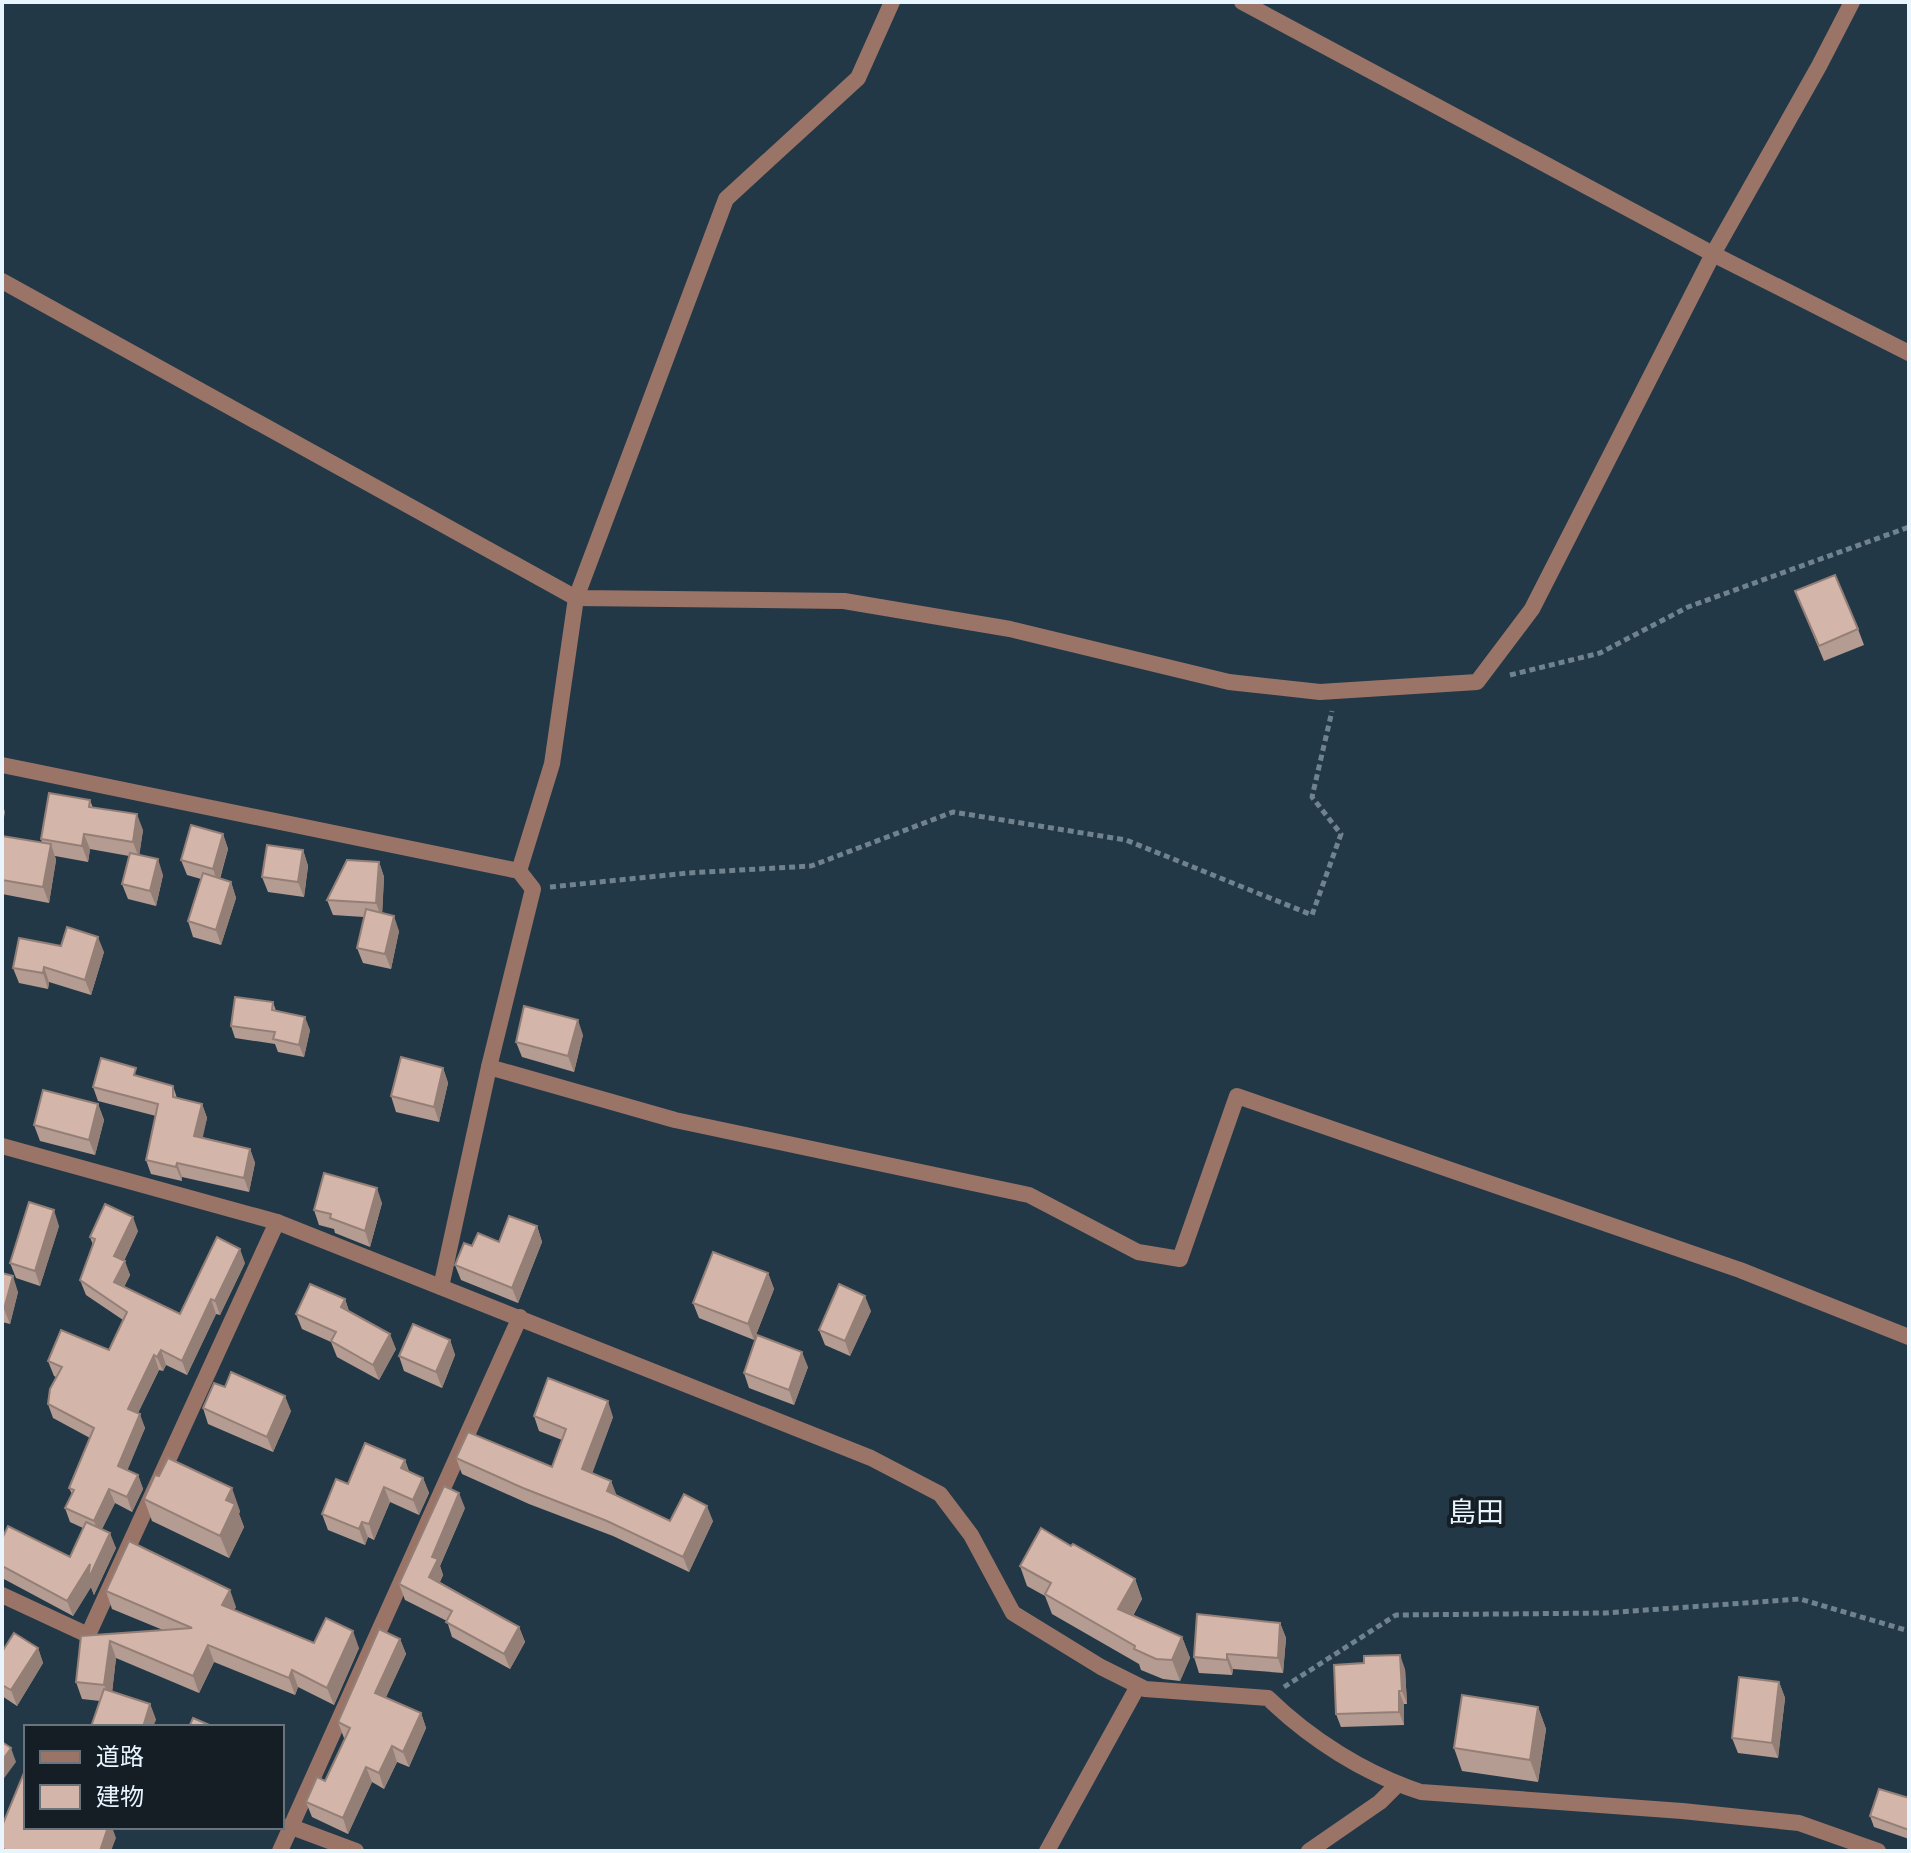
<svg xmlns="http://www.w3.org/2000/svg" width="1911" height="1853" viewBox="0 0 1911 1853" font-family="Spectral,'Noto Sans JP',serif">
<rect width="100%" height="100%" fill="#233847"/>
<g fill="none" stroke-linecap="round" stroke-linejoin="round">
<g stroke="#70828e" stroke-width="5" stroke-dasharray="6 4" stroke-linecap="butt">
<polyline points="1510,675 1600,653 1688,607 1909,527"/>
<polyline points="550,887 688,873 811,866 953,812 1126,840 1312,915 1341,834 1312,797 1332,711"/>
<polyline points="1284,1687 1396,1615 1605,1613 1800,1599 1909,1631"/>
</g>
<g stroke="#9b7468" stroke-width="16">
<polyline points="1242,2 1713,254 1909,353"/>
<polyline points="2,281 576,598 844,601 1010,629 1229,682 1320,692 1477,682 1532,609 1713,254 1819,66 1852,2"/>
<polyline points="2,765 519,871 533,889 489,1067 441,1287"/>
<polyline points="519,871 552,764 576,598 726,199 858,78 892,2"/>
<polyline points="489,1067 675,1120 1029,1195 1138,1252 1180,1259 1237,1096 1740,1270 1909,1337"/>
<path d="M2,1146l275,76 594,236 69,36 31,41 42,78 88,54 44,22 123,9c42,41 97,76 153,94l261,19 117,12 79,28"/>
<polyline points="2,1595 88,1635 277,1222"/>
<polyline points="289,1826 356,1851"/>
<polyline points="280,1851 520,1317"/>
<polyline points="1047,1851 1138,1686"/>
<polyline points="1309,1851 1380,1802 1398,1784"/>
</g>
</g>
<g fill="#b59c92">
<polygon points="1795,591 1858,629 1864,645 1824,661"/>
<polygon points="90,800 93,808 143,830 139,855 163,875 156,906 128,899 122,884 129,856 90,849 88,862 55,856 56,860 49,903 2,894 2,836 42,843 41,839"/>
<polygon points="223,834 228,849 220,879 231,882 236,898 221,945 193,937 188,921 201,879 187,875 181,860"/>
<polygon points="303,850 308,866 304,897 268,892 262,877"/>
<polygon points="379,862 384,877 382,913 399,931 391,969 363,963 357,948 364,917 333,915 327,900"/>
<polygon points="61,946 104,952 91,995 49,982 48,989 19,983 13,968"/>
<polygon points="273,1002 276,1011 310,1030 304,1057 278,1052 275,1044 235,1038 231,1026"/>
<polygon points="583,1035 574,1072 522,1057 516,1042"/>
<polygon points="443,1068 448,1083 439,1122 396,1112 391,1096"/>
<polygon points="139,1077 173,1086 177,1098 202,1104 207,1118 202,1137 250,1149 255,1163 249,1192 182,1177 182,1181 151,1174 146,1160 156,1116 98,1101 93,1087"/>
<polygon points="98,1104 104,1120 95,1155 40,1141 34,1125"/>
<polygon points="382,1203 370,1247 335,1233 334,1229 319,1225 314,1210"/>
<polygon points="59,1226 40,1286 16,1278 10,1263"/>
<polygon points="537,1226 542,1242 518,1303 461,1280 455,1265 472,1246 499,1242"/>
<polygon points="138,1231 124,1261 130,1275 124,1287 180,1314 245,1263 220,1315 216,1314 187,1375 166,1365 163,1371 159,1370 138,1413 145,1428 127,1470 138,1475 143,1489 132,1512 115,1503 102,1529 116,1548 94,1595 91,1587 73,1616 2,1578 2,1539 70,1557 83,1528 70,1522 65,1508 72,1494 69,1488 90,1438 53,1418 48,1404 56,1377 54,1376 48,1361 109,1350 123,1320 86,1295 80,1280 93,1245 90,1237"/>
<polygon points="2,1273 18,1292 10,1324 2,1322"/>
<polygon points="768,1273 774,1289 754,1340 699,1318 693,1303"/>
<polygon points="345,1299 349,1311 396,1349 379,1380 337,1357 331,1342 302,1329 296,1314"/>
<polygon points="871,1311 850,1356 825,1345 819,1330"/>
<polygon points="450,1340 455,1355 442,1388 404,1371 399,1356"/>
<polygon points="808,1367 794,1405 749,1388 744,1373"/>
<polygon points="225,1387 291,1411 273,1452 208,1424 203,1408"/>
<polygon points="534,1416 613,1417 592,1473 611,1481 616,1496 670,1521 713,1521 689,1572 613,1536 529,1504 462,1474 456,1458 552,1467 562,1440 539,1431"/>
<polygon points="405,1460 409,1471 423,1478 429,1493 419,1515 390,1502 374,1540 368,1537 365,1545 328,1530 322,1514 348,1484"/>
<polygon points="144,1499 240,1511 239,1514 244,1527 229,1558 152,1521"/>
<polygon points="465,1508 440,1566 443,1575 440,1582 519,1627 525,1642 510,1669 452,1637 447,1621 405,1600 399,1584"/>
<polygon points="1071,1546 1135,1579 1142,1599 1133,1616 1182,1637 1190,1658 1180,1681 1163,1679 1141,1670 1139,1664 1052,1614 1045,1596 1027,1586 1020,1566"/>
<polygon points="106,1591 236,1607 234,1610 314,1643 359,1648 334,1705 298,1687 295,1695 214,1662 199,1693 116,1658 112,1692 150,1704 156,1720 100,1701 82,1699 76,1682 81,1636 163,1630 112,1609"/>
<polygon points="1280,1623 1286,1638 1283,1673 1233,1669 1232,1675 1199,1673 1194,1657"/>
<polygon points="400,1639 406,1654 386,1697 421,1713 426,1728 409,1767 397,1762 384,1789 372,1782 348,1834 312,1817 306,1802 325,1781 345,1738 344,1738 338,1722"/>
<polygon points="38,1648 43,1663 17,1706 2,1696 2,1652"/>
<polygon points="1405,1669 1407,1704 1404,1704 1404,1725 1341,1727 1336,1714"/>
<polygon points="1779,1682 1785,1698 1778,1758 1738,1753 1732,1738"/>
<polygon points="1538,1707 1546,1729 1538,1782 1462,1771 1454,1748"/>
<polygon points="1909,1798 1909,1839 1874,1827 1870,1816"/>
</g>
<g fill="#947f77">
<polygon points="2,803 5,812 2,828"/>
<polygon points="137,814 143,830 139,858 133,842"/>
<polygon points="84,834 90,849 88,862 82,846"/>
<polygon points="223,834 228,849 218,884 213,869"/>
<polygon points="51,844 56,860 49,903 43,887"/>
<polygon points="303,850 308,866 304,897 298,882"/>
<polygon points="158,859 163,875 156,906 150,891"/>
<polygon points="379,862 384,877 382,919 376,903"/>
<polygon points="231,882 236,898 221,945 216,930"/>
<polygon points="394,916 399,931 391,969 385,954"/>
<polygon points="98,937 104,952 91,995 85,980"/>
<polygon points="44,967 49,982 48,989 43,973"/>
<polygon points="305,1017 310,1030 304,1057 299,1045"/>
<polygon points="578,1020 583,1035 574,1072 568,1056"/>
<polygon points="443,1068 448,1083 439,1122 434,1107"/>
<polygon points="98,1104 104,1120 95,1155 89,1140"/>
<polygon points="202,1104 207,1118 200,1150 194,1136"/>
<polygon points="250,1149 255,1163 249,1192 244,1178"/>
<polygon points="177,1163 182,1177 182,1181 176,1167"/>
<polygon points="377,1188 382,1203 370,1247 365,1231"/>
<polygon points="54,1210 59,1226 40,1286 35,1271"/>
<polygon points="133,1217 138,1231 120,1269 125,1261 130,1275 119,1297 114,1282 114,1256"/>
<polygon points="537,1226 542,1242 518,1303 512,1288"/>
<polygon points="240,1249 245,1263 220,1315 215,1301"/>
<polygon points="768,1273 774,1289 754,1340 748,1324"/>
<polygon points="13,1276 18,1292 10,1324 4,1309"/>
<polygon points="865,1296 871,1311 850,1356 845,1341"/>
<polygon points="211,1299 216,1314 187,1375 182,1361"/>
<polygon points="345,1299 350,1315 341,1307"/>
<polygon points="390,1334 396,1349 379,1380 373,1365"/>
<polygon points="450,1340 455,1355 442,1388 436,1372"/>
<polygon points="161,1350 166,1365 163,1371 157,1357"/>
<polygon points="802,1352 808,1367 794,1405 789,1390"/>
<polygon points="154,1355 159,1370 133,1423 128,1409"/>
<polygon points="285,1396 291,1411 273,1452 267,1437"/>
<polygon points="608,1401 613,1417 588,1485 582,1469"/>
<polygon points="140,1414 145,1428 123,1481 118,1466"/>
<polygon points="405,1460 410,1475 401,1468"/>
<polygon points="138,1475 143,1489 132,1512 127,1497"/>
<polygon points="423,1478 429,1493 419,1515 413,1500"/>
<polygon points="611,1481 617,1496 607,1491"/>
<polygon points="384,1487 390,1502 374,1540 369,1524"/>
<polygon points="232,1488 240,1511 239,1514 244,1527 229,1558 220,1536 226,1500"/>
<polygon points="109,1489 115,1503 99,1535 94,1521"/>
<polygon points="459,1493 465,1508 440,1566 443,1575 435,1592 429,1577 432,1557"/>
<polygon points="707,1506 713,1521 689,1572 683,1557"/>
<polygon points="362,1522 368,1537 365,1545 359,1529"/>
<polygon points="110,1533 116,1548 94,1595 91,1587 73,1616 67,1601"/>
<polygon points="1135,1579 1142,1599 1125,1629 1118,1609"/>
<polygon points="230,1590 236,1607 228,1622 222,1605"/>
<polygon points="1280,1623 1286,1638 1283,1673 1278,1658"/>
<polygon points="519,1627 525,1642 510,1669 504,1654"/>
<polygon points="353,1631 359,1648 334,1705 327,1688"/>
<polygon points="1182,1637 1190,1658 1180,1681 1172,1660"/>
<polygon points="400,1639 406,1654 381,1708 375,1693"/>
<polygon points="110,1641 116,1658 111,1702 104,1685"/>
<polygon points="208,1645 214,1662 199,1693 193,1676"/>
<polygon points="38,1648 43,1663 17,1706 11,1690"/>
<polygon points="1227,1654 1233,1669 1232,1675 1227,1660"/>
<polygon points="1400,1655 1405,1669 1407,1704 1402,1691"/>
<polygon points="292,1670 298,1687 295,1695 289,1678"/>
<polygon points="1779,1682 1785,1698 1778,1758 1772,1743"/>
<polygon points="1399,1691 1404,1704 1404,1725 1399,1712"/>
<polygon points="150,1704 156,1720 153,1727 143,1727"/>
<polygon points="1538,1707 1546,1729 1538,1782 1530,1760"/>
<polygon points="421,1713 426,1728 409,1767 403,1752"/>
<polygon points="392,1746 397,1762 384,1789 379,1773"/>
<polygon points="11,1748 16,1762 2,1781 2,1761"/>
<polygon points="366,1767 372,1782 348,1834 343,1818"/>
<polygon points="104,1827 112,1827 116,1838 111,1851 100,1851"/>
</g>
<g fill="#d3b5aa" stroke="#947f77" stroke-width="2">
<polygon points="1835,575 1858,629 1819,646 1795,591"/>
<polygon points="49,793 90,800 89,807 137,814 133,842 84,834 82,846 41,839"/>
<polygon points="191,825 223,834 213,869 181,860"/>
<polygon points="2,836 51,844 43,887 2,880"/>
<polygon points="267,845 303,850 298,882 262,877"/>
<polygon points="130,853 158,859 150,891 122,884"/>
<polygon points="347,860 379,862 376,903 327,900"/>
<polygon points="203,873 231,882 216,930 188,921"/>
<polygon points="366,909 394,916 385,954 357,948"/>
<polygon points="67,927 98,937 85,980 44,967 43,973 13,968 19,938 61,946"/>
<polygon points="235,997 273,1002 272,1010 305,1017 299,1045 273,1039 275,1032 231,1026"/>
<polygon points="524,1006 578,1020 568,1056 516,1042"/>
<polygon points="401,1057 443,1068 434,1107 391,1096"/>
<polygon points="101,1058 136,1068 134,1075 173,1086 173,1097 202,1104 194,1136 250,1149 244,1178 177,1163 176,1167 146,1160 158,1104 93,1087"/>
<polygon points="43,1090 98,1104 89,1140 34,1125"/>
<polygon points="324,1173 377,1188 365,1231 330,1218 331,1214 314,1210"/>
<polygon points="29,1202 54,1210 35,1271 10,1263"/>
<polygon points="105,1204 133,1217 114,1256 125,1261 114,1282 180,1314 217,1237 240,1249 215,1301 211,1299 182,1361 161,1350 157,1357 154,1355 128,1409 140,1414 118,1466 138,1475 127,1497 109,1489 94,1521 65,1508 74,1490 69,1488 94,1428 48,1404 50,1389 62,1367 48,1361 61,1330 109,1350 127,1312 80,1280 95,1239 90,1237"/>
<polygon points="509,1216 537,1226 512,1288 455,1265 464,1243 472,1246 478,1233 499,1242"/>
<polygon points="713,1252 768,1273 748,1324 693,1303"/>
<polygon points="2,1273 13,1276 4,1309 2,1308"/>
<polygon points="310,1284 345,1299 341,1307 390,1334 373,1365 331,1341 336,1332 296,1314"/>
<polygon points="839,1284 865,1296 845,1341 819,1330"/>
<polygon points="413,1324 450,1340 436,1372 399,1356"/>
<polygon points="757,1335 802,1352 789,1390 744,1373"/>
<polygon points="231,1372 285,1396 267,1437 203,1408 214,1383 225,1387"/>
<polygon points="548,1378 608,1401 582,1469 611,1481 607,1491 670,1521 684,1494 707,1506 683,1557 607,1521 523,1488 456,1458 468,1432 552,1467 566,1429 534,1416"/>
<polygon points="365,1443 405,1460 401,1468 423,1478 413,1500 384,1487 369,1524 362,1522 359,1529 322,1514 336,1479 348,1484"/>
<polygon points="168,1458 232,1488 226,1500 235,1504 220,1536 144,1499 155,1475 159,1476"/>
<polygon points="444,1486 459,1493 432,1557 438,1559 429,1577 519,1627 504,1654 446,1622 452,1611 399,1584"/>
<polygon points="86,1522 110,1533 88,1580 90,1564 67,1601 2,1566 2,1539 8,1526 70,1557"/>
<polygon points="1041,1528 1071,1546 1073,1544 1135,1579 1118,1609 1182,1637 1172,1660 1156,1659 1134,1649 1135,1646 1045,1594 1051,1583 1020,1566"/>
<polygon points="129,1541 230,1590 222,1605 314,1643 326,1618 353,1631 327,1688 292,1670 289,1678 208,1645 193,1676 110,1641 104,1685 76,1682 81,1636 192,1628 106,1591"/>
<polygon points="1197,1614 1280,1623 1278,1658 1227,1654 1227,1660 1194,1657"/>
<polygon points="379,1629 400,1639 375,1693 421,1713 403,1752 392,1746 379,1773 366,1767 343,1818 306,1802 317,1777 325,1781 350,1728 338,1722"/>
<polygon points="14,1633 38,1648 11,1690 2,1685 2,1652"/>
<polygon points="1400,1655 1402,1691 1399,1691 1399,1712 1336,1714 1334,1665 1364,1663 1364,1656"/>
<polygon points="1739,1677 1779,1682 1772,1743 1732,1738"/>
<polygon points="104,1689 150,1704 143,1727 91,1727"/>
<polygon points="1462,1695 1538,1707 1530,1760 1454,1748"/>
<polygon points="193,1718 214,1727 189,1727"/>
<polygon points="2,1742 11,1748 2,1761"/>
<polygon points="26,1768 26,1827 108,1827 100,1851 7,1851 2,1848 2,1826"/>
<polygon points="1879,1789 1909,1798 1909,1830 1870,1816"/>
</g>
<g text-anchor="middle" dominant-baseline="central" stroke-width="8" stroke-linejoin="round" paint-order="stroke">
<g font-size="28" fill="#e8f5fe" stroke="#151e25">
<text x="1476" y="1513">島田</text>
</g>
</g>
<rect width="1911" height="1853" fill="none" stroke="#e8f5fe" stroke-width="8"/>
<rect x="24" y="1725" width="260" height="104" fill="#151e25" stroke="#69747c" stroke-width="2"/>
<rect x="40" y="1751" width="40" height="12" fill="#9b7468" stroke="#69747c" stroke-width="2"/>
<text x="96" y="1765" font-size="24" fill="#e8f5fe">道路</text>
<rect x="40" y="1785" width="40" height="24" fill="#d3b5aa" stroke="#69747c" stroke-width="2"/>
<text x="96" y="1805" font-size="24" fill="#e8f5fe">建物</text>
</svg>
